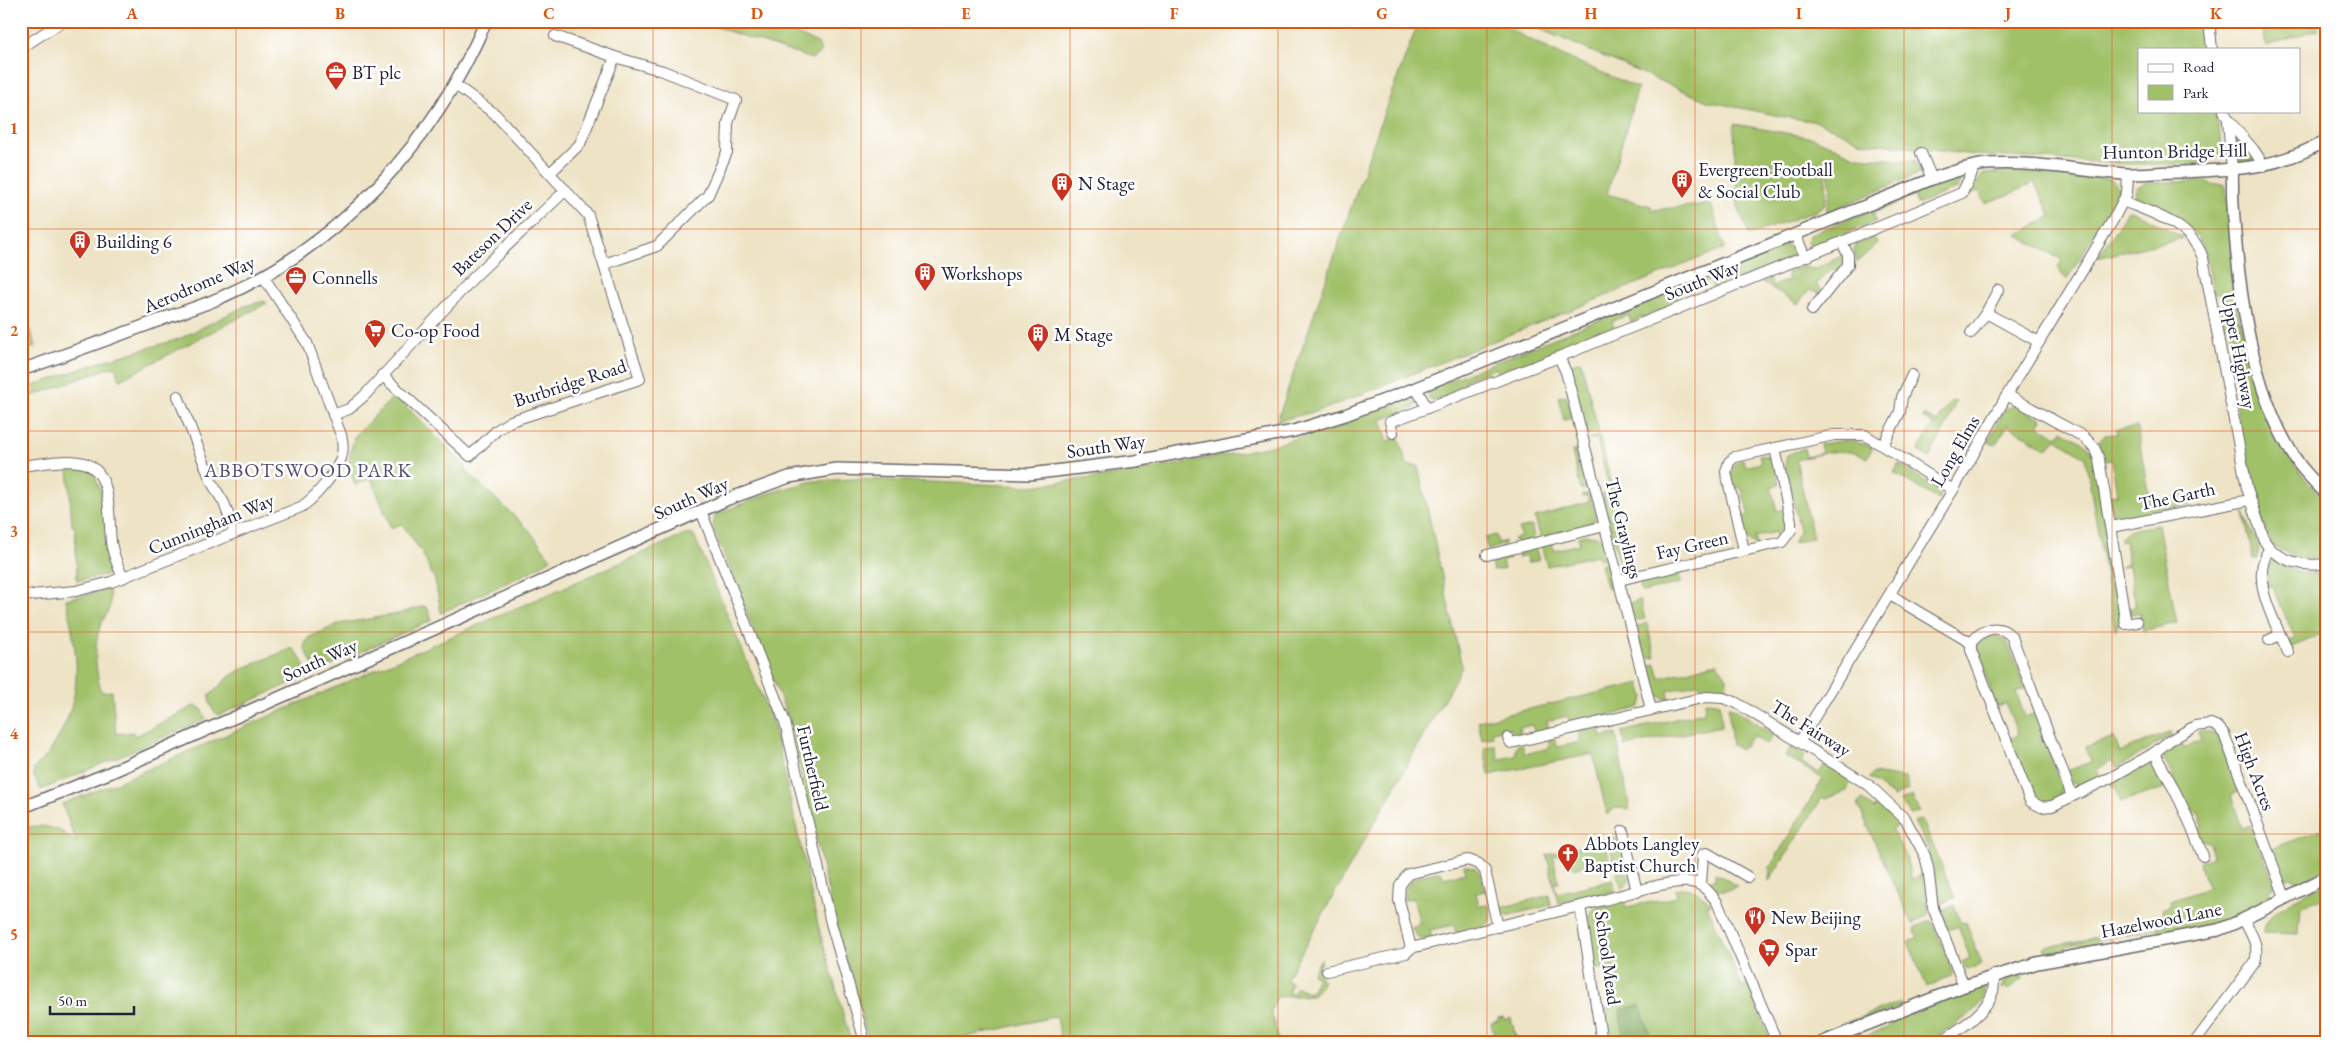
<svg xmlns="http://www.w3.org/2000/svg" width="2348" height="1063" viewBox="0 0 2348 1063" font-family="'EB Garamond',serif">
<rect width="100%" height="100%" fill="#fff"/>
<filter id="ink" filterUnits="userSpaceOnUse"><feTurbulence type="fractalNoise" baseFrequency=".02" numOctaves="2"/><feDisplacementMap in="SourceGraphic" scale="10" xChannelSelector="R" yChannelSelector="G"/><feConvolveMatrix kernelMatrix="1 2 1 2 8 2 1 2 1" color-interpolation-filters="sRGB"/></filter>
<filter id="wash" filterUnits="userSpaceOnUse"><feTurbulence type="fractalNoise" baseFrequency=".0096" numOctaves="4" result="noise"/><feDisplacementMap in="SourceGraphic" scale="20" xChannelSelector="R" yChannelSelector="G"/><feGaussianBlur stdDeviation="1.12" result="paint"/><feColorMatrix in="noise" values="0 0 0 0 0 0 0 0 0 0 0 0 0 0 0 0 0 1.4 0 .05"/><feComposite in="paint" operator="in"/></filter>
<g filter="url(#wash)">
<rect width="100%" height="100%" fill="#eee3c5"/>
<g fill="#a1c169" stroke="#627252">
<polygon points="698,21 763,21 818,43 821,52 812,59"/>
<polygon points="1419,21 1493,21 1561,55 1638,88 1607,194 1651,206 1652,210 1711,204 1725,248 1325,409 1277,421 1386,107"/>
<polygon points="1521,21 2205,21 2206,49 2139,49 2139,111 2214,111 2222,144 2223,154 2216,158 2193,164 2128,164 1975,155 1862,142 1819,122 1784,117 1707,101"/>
<polygon points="2248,21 2314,21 2318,29 2266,46 2263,28"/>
<polygon points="1734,124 1814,138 1857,157 1916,161 1920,173 1826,213 1831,187 1826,167 1735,163"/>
<polygon points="2237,139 2239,139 2255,159 2253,161 2236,162"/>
<path d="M1740,167l82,3c6,9 5,24 3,34l-9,7 -67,24 -11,-28 -3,-38z"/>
<path d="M2021,170h24l6,2 60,7c7,6 9,9 7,17l-51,83 -5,-4 -4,-8 4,-7 -45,-25 34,-19 -17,-34 -23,12 -26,9 -6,-12 -11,4 15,-21z"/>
<polygon points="1956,177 1961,182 1958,188 1917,204 1914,196 1873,213 1876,221 1814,246 1809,245 1807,241 1811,234"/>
<path d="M2205,181l9,4h11l1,3 12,124 10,45 15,47 33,63 31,38v53l-29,1 -27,-14 -21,-58 -14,-83 9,-2 -8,-37 -9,1v-5l8,-2 -7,-34 -8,1 -3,-16 7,-2 -3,-15 -8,1c-4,-16 -6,-34 -12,-49 -8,-21 -48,-35 -67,-45l1,-12 8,-5z"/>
<polygon points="2128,211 2135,212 2184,238 2097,258"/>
<polygon points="1873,237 1878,243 1857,262 1854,250 1856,245"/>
<polygon points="1783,245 1792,247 1793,255 1788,259 1714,289 1710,280 1676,294 1680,303 1631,322 1628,315 1612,321 1614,329 1499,375 1496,368 1465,380 1468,388 1435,401 1428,398 1429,389"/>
<polygon points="1844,255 1844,264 1837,273 1831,269 1816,285 1822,290 1819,293 1809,290 1798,304 1762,282 1770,278 1773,286 1789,280 1787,272 1801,267 1814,269"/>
<polygon points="263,301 267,303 120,380 116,369 112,367 21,400 21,390 100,362 179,339 245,306"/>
<polygon points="31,330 35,347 21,352 21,334"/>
<polygon points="1579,361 1581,362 1599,432 1588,434 1570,365"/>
<polygon points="395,395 465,465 467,472 529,530 551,559 530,572 441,613 435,580 421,551 402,524 391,528 371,478 355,485 348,465 354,437"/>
<polygon points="1566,395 1572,418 1564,420 1558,397"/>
<polygon points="1407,397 1414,398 1417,400 1414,408 1381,420 1388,441 1399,438 1407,465 1418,466 1462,667 1286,980 1292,984 1288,991 1293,994 1297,987 1310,993 1318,978 1312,974 1321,959 1321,963 1318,966 1320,977 1323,980 1321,987 1313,995 1277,997 1271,1011 1279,1042 1061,1042 1057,1016 944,1042 869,1042 835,922 789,720 713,527 715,515 769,493 813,481 854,479 1031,486 1137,472 1267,447 1347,423"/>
<polygon points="1956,401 1948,422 1929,458 1918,451 1933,424 1923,418 1924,415 1937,422 1950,402"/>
<polygon points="2016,405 2042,419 2038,426 2058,437 2062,430 2087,445 2094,458 2121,620 2115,630 2085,457 2057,439 2046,449 2008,425 1995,445 1988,442 2005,409"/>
<polygon points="2137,427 2149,498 2157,500 2189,495 2191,505 2120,519 2113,514 2109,496 2117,495 2112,460 2104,461 2097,444 2105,435 2117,434 2116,429"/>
<polygon points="1599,436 1600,438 1634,572 1628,573 1621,570 1602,494 1610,491 1597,439 1588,439"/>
<path d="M1849,440l24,7 -6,11c-25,-13 -45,-4 -71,2l17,78 -20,5 7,-13 -15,-65 2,-10 17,-7 2,9 16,-4 -2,-9z"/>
<polygon points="1578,450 1589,488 1581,490 1572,451"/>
<path d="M1759,455c17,0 17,16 20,29l-8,3 6,24 9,-2 3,19 -11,12 -3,-8 -20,5 2,8 -11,-6 -5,-22 8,-2 -8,-28 -8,2c-2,-13 -4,-25 10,-30l2,8 16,-4z"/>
<polygon points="1899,464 1940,491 1939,500 1894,473"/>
<path d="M80,466c5,2 11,4 13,8 11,14 24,89 15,101l-31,6 -2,-54 -3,-1 -4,-59z"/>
<polygon points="1590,493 1596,516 1593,523 1586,525 1586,527 1542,538 1540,536 1535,517 1589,502 1587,496 1582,497 1582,495"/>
<polygon points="2244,513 2259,547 2258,559 2253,559"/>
<path d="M2158,525l19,98 -35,8 -3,-18 -8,1 -4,-6 9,-1 -7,-41 -9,1 8,-3 -3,-23h-5c2,-14 26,-13 38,-16z"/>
<polygon points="1532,526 1534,540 1518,543 1513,539 1521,537 1519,529"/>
<path d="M686,534l8,1 80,191 44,199 33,117h-830v-213c22,-7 41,-1 56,15l-15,-40 52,-20z"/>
<polygon points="1588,534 1589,536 1594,535 1602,539 1606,558 1599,560 1597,555 1547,566 1541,545 1552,543 1554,550 1580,544 1578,537"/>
<polygon points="1496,535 1498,543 1505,541 1505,544 1488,550 1485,538"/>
<polygon points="1535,547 1539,560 1527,563 1526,555 1518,557 1520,552"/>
<polygon points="1504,555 1510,559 1502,561 1504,569 1493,571 1490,559"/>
<path d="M2274,562c16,7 35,16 53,10v59l-36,17 -3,-6 7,-4 -23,-53 -7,4 5,-26z"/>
<polygon points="1608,563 1614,587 1607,589 1600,565"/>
<polygon points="1679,573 1681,583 1642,592 1640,584 1643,582"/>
<path d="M109,590c5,23 -5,22 -10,40 -6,20 -3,42 2,62l11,-1 4,43 18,-2 2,4 58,-30 7,2 5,11 -165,71 -7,-13 -1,-7c5,-7 13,-13 18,-20 35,-55 27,-92 15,-151z"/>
<polygon points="1640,600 1645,619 1633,621 1629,604"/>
<polygon points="424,606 428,609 432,620 320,670 314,667 304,647 308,638 338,624 398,614"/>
<polygon points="1647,623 1655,657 1643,659 1635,628"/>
<path d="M1992,636h6l9,5 19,47 -10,4 9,25 10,-4 26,72v10c-9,9 -19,8 -29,1l-22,-57 8,-4 -12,-31 -9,3 -20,-55c0,-10 6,-14 15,-16z"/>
<path d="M292,648c7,5 15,20 13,29l-86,38c-7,-3 -11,-13 -9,-20l20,-19 14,-8z"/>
<polygon points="1717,663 1727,678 1726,695 1702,692 1699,683 1668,691 1669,700 1667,700 1653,693 1645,667 1656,664 1660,678"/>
<polygon points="1640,683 1644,698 1639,708 1570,725 1568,716 1547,721 1549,730 1535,734 1532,725 1519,728 1521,737 1514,736 1511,728 1492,732 1493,737 1482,740 1478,721"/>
<polygon points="1705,702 1720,703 1722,726 1625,746 1622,732 1704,712"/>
<path d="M1728,706c18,8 29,19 45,29l-7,10 -13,-9 -12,14 -9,-5z"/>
<polygon points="1599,725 1602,737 1616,734 1630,809 1615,808 1607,815 1593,754 1489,775 1484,748 1495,745 1499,759 1515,756 1517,745 1522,744 1525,754 1550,748 1548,738 1554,736 1557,747 1581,742 1578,730"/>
<path d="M2202,730l9,2 8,5 20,55 -8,3 11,33 9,-3 23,57 1,4 -7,4 3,7c-30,24 -72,29 -109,36l-5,-5 -60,12 -3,5 -6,1c-9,-5 -19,-1 -26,5l-16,1 -2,-5 122,-21 -3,-17 9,-4 -1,-4 37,-13 -8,-26 13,-5 -3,-14 -12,-5 -3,-8 8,-3 -5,-16 -8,2 -27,-56 2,-7 15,-10 4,8 17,-7 -3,-9z"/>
<polygon points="2171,732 2172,735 2117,768 2111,760 2097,770 2101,778 2082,787 2072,783 2067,771 2091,762 2086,747 2114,737 2120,752"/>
<polygon points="1791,747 1805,755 1801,762 1819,773 1826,763 1851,780 1847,791 1825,799 1822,798 1769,881 1770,867 1823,779 1785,756"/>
<polygon points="2143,761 2145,764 2151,763 2167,787 2121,802 2115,786 2112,787 2110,782"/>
<polygon points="1873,773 1905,778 1909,789 1894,797 1869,778"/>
<polygon points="1912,796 1919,812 1910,814 1900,801"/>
<polygon points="1862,800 1874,809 1880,800 1901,824 1891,829 1905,854 1912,879 1923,875 1929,912 1928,915 1912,924 1858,805"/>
<polygon points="1922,819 1955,898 1939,904 1933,867 1926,844 1914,822"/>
<polygon points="2327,828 2327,869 2296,883 2293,877 2286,880 2284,878 2272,848"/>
<polygon points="1615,838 1621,843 1626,861 1623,865 1615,868 1609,839"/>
<polygon points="1605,840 1609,860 1574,868 1570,853 1553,856 1559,883 1554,884 1557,893 1614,880 1615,891 1558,903 1547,855"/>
<path d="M1464,865c17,1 18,12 21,26l-9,2 3,13 9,-1c2,8 5,15 -2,21l-30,7 -2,-8 -24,5 2,9h-13l-8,-12 9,-3 -7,-26 -9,2c1,-26 17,-24 37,-29l3,7 22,-5z"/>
<polygon points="1623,871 1628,873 1630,880 1622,889 1616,872"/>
<path d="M1715,873l2,1 20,12c-10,5 -18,7 -27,-2l1,-4h4z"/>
<path d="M2320,886l7,1v9l-27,11 -2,27 -35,-1c-2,-19 42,-40 57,-47z"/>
<path d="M1680,888c13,0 23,6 31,16l-4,2 35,80 5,-2 24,58h-165l-5,-32 10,-2 -6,-40 -10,1 -8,-49c6,-17 21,-17 37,-21l2,8 51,-10 -1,-8z"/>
<path d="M1549,895l2,10 -41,10c-6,1 -9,-2 -10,-7z"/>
<polygon points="1954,905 1961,923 1966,922 1982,964 1967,970 1962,962 1970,958 1958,926 1949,930 1941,911"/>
<polygon points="1930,921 1932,921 1953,972 1953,975 1927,987 1908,942 1918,937 1914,928"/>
<polygon points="2021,974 2023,978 2008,990 2005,987 2001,989 2005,979"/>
<polygon points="1981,987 1985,987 1983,1001 1969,1015 1928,1042 1837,1042 1853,1041 1889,1027 1895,1020"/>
<polygon points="1900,1002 1902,1006 1822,1037 1820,1033"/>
<polygon points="1503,1017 1504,1020 1511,1018 1517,1042 1496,1042 1491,1023 1498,1021 1498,1018"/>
</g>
<polygon fill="#80a75d" stroke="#51644c" points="1640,1005 1652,1040 1624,1042 1620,1010"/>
</g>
<g filter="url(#ink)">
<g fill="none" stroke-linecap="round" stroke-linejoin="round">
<g stroke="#69666b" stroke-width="12">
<g id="minor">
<polyline points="2209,21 2212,49"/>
<polyline points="555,36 615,57 663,71 736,100 728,123 727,152 708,195 657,246 604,264"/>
<polyline points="21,48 63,21"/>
<path d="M2224,111c9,21 31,34 39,55"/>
<polyline points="2228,120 2232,170"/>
<polyline points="1921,153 1932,179"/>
<polyline points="550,173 580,144 615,57"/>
<path d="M2123,201c32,13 68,23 80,57l44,230 18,54c12,19 41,26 62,21"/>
<polyline points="1795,234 1805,257"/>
<polyline points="1998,290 1986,313 2039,342"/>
<polyline points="1812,310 1848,265 1848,255 1842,242"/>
<polyline points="1971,333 1986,313"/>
<polyline points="1559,357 1566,372 1651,709"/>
<polyline points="382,375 470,456 497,430 511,421 640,379 588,215 495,114 454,84"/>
<polyline points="1416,388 1427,408 1559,357 1962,193 1975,167"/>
<polyline points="2007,395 2084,437 2094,447 2099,459 2126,624 2137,622"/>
<polyline points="178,396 212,483 224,503 235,533"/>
<polyline points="333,415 349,409 364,396 475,276 566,190"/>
<polyline points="1393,433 1390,422 1427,408"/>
<polyline points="1883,445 1900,412 1902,397 1912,375"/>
<path d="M21,466c19,-2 40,-7 58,-4 35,5 29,54 32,79 1,12 7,25 12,37"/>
<polyline points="701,511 785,722 831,923 865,1042"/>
<polyline points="2111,527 2250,500"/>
<path d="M2269,549c-20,32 6,72 19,103"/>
<polyline points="1744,550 1726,472 1729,462 1735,457 1834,435 1865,435 1953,490"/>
<polyline points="1487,555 1605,526"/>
<polyline points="1619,580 1782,542 1791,530 1791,522 1775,448"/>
<polyline points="1890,595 1971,643 1971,650 2030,801 2041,807 2052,806 2112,777 2154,753 2169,741 2195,726 2211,724 2218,727 2224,734 2285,897"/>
<path d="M21,596l55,-5 35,-9 190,-75c13,-8 36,-35 40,-49 3,-8 2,-15 0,-23l-34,-92 -44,-67"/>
<polyline points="2269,640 2280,635"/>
<path d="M1971,643c11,-14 27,-21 41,-6l60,159"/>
<polyline points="1508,738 1511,743 1706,697 1723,698 1735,702 1870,786 1906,820 1925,856 1928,868 1933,908 1964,986"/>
<polyline points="1800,741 1953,490 2007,395 2113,220 2127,193 2128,174"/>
<path d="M2154,753c20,33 36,67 49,103"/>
<polyline points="1623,831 1637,892"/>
<polyline points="1701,885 1703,854 1707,853 1748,877"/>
<polyline points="1580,906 1602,1042"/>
<path d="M1498,927l-13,-56 -6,-7 -11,-4 -5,1 -55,13 -8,11 -1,15 12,48c65,-16 129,-32 193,-48 23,-6 64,-20 86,-18 13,1 20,11 27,20l60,140"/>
<polyline points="1327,971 1406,953 1411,948"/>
<path d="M1940,1042c18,-12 47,-29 53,-51 1,-5 1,-11 1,-16"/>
<path d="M2195,1042l60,-80c5,-16 -4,-28 -11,-42"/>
</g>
</g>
<g stroke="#69666b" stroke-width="14">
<g id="tertiary">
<path d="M2232,170c1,12 0,23 1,34 5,84 17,189 66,260 8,11 19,21 28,31"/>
<path d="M21,370c47,-16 93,-33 139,-50 21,-8 43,-14 64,-24 119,-53 211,-156 262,-275"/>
<path d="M21,808l88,-35 619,-274 61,-22 47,-8 194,5 106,-13 158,-30 51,-16 71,-27 516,-209c17,-6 36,-13 55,-15 46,-3 94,7 140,10 18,0 36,-2 53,-2 56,-2 97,-3 147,-32"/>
<path d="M1823,1042l141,-56 73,-23 181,-33c38,-14 72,-36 109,-53"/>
</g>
</g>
<use href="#minor" stroke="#fff" stroke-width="10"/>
<use href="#tertiary" stroke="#fff" stroke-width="11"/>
</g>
</g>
<path fill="none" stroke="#de560e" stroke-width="1" stroke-opacity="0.55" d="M236,21v1021M444,21v1021M653,21v1021M861,21v1021M1070,21v1021M1278,21v1021M1487,21v1021M1695,21v1021M1904,21v1021M2112,21v1021M21,229h2306M21,431h2306M21,632h2306M21,834h2306"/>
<defs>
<g id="office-pin" transform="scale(1.125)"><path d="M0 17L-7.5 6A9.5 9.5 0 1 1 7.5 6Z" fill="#c8321e" stroke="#fff"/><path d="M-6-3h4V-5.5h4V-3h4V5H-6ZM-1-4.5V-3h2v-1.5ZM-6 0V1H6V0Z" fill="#fff"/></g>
<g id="building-pin" transform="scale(1.125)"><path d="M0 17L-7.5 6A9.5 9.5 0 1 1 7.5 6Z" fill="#c8321e" stroke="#fff"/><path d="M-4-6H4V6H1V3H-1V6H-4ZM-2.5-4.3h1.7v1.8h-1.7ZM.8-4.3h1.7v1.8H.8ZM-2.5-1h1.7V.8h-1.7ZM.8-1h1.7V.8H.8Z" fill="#fff"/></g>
<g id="supermarket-pin" transform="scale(1.125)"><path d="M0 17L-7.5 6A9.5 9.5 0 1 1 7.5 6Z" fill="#c8321e" stroke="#fff"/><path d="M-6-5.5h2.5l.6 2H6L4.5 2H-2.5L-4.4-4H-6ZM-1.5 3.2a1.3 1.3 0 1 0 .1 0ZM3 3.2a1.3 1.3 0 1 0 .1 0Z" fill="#fff"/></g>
<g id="church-pin" transform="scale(1.125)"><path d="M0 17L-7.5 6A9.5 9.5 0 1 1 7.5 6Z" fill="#c8321e" stroke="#fff"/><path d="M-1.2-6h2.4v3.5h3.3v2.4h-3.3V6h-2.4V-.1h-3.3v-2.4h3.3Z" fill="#fff"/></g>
<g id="restaurant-pin" transform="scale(1.125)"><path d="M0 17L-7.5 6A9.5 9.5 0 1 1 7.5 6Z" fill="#c8321e" stroke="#fff"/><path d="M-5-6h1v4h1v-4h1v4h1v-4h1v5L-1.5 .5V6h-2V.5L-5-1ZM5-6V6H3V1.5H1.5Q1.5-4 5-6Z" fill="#fff"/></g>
</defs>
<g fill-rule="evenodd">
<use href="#office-pin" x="336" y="72"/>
<use href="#building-pin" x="1682" y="180"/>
<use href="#building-pin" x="1062" y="183"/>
<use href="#building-pin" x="80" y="241"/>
<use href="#building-pin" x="925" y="273"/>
<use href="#office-pin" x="296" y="277"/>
<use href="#supermarket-pin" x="375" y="330"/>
<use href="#building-pin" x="1038" y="334"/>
<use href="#church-pin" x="1568" y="854"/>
<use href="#restaurant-pin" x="1755" y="917"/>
<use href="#supermarket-pin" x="1769" y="949"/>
</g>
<g text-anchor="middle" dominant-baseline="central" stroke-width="5" stroke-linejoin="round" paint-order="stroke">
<g font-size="19" fill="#22223b" stroke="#fff" text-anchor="start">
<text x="352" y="72">BT plc</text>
<text x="1698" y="169">Evergreen Football<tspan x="1698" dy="22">&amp; Social Club</tspan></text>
<text x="1078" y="183">N Stage</text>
<text x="96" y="241">Building 6</text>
<text x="941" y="273">Workshops</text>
<text x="312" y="277">Connells</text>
<text x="391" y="330">Co-op Food</text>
<text x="1054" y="334">M Stage</text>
<text x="1584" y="843">Abbots Langley<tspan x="1584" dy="22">Baptist Church</tspan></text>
<text x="1771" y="917">New Beijing</text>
<text x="1785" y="949">Spar</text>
</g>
<g font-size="19" fill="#22223b" stroke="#fff">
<text transform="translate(2175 151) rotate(-1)">Hunton Bridge Hill</text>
<text transform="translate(492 237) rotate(-44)">Bateson Drive</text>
<text transform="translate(1702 280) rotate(-22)">South Way</text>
<text transform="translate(199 284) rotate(-23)">Aerodrome Way</text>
<text transform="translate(2239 351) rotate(79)">Upper Highway</text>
<text transform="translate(570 383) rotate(-18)">Burbridge Road</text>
<text transform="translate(1106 446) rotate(-8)">South Way</text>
<text transform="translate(1955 451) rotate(-60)">Long Elms</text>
<text transform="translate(2177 496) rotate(-12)">The Garth</text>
<text transform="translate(691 498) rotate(-24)">South Way</text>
<text transform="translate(211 524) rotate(-22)">Cunningham Way</text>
<text transform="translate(1624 528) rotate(76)">The Graylings</text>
<text transform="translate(1692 545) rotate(-13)">Fay Green</text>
<text transform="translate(320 660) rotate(-24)">South Way</text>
<text transform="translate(1811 728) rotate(32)">The Fairway</text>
<text transform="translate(813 768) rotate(77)">Furtherfield</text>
<text transform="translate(2255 771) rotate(69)">High Acres</text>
<text transform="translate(2161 920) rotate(-11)">Hazelwood Lane</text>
<text transform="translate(1608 958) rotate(82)">School Mead</text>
</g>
<g font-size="20" letter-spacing="1" fill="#544d72" stroke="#fff">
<text x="308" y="470">ABBOTSWOOD PARK</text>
</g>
</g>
<rect width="2348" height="1063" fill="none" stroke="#fff" stroke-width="55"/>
<rect x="2138" y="48" width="162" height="65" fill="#ffffff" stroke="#a7a7b1"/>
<rect x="2148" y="64" width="25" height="8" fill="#ffffff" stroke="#a7a7b1"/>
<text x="2183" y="72" font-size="15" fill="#22223b">Road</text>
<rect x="2148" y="85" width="25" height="15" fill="#a1c169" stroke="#a7a7b1"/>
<text x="2183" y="98" font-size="15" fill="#22223b">Park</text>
<path d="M50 1006v8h84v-8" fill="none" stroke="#22223b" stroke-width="2.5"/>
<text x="58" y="1006" font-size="15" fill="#22223b" stroke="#ffffff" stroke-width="4" paint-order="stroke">50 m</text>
<rect x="28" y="28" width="2292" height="1008" fill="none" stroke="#de560e" stroke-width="2"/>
<g font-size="16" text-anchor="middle" font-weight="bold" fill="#de560e">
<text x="132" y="19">A</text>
<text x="340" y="19">B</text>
<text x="549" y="19">C</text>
<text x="757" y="19">D</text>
<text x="966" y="19">E</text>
<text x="1174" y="19">F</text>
<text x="1382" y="19">G</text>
<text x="1591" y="19">H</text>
<text x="1799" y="19">I</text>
<text x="2008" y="19">J</text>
<text x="2216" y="19">K</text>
<text x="14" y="134">1</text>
<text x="14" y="336">2</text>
<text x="14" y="537">3</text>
<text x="14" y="739">4</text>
<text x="14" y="940">5</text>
</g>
</svg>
